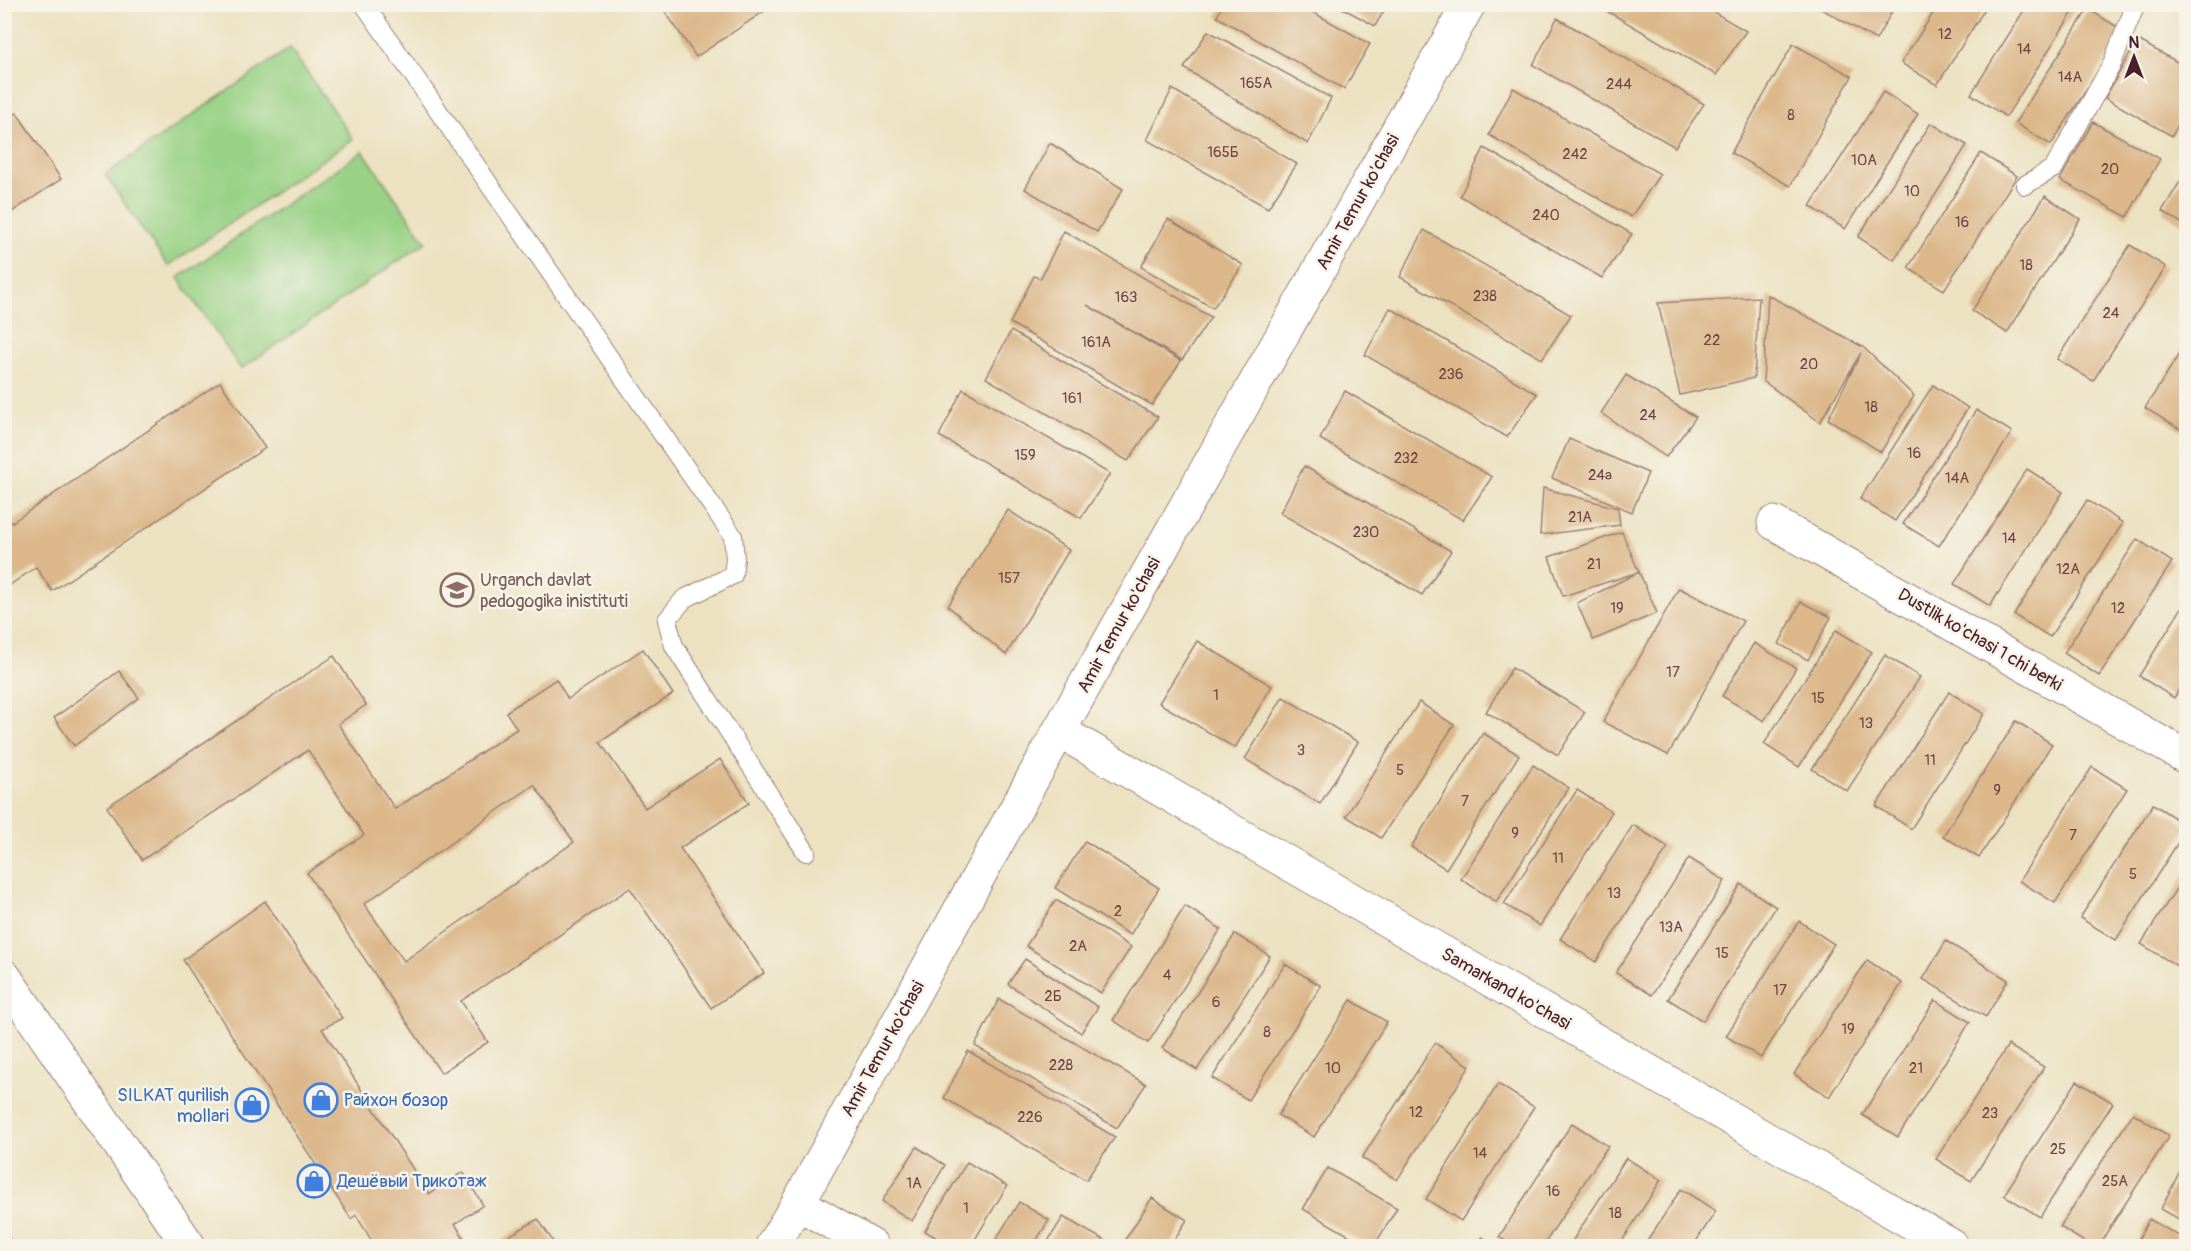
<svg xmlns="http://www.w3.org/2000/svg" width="2191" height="1251" viewBox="0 0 2191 1251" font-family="Pangolin,sans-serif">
<rect width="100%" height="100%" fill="#f7f3e8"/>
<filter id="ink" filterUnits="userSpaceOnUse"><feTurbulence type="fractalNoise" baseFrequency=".0167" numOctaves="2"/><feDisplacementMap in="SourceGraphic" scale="12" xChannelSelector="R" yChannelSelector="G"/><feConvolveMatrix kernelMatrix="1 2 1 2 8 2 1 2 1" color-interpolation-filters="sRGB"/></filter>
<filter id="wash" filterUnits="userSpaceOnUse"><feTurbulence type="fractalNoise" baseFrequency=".008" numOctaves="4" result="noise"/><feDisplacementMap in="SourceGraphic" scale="24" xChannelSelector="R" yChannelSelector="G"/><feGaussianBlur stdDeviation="1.35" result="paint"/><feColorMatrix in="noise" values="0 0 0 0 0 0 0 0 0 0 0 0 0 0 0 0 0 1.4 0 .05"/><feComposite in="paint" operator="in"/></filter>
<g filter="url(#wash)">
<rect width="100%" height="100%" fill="#ece2c1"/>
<g fill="#99d286" stroke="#727858" stroke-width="1.5">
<polygon points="290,48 353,139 168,266 105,175"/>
<polygon points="363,151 426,242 241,369 178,278"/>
</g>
<g id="blocks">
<g fill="#dbb78a" fill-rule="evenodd">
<polygon points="660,4 775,4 696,57"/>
<polygon points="1223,4 1298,4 1370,44 1344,89 1217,17"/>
<polygon points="1335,4 1388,4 1375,26"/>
<polygon points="1595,4 1700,4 1746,31 1716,75"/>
<polygon points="1819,4 1896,4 1876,40 1818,7"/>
<polygon points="1939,4 1988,4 1937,85 1901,63"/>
<polygon points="2028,4 2078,4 2006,117 1971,94"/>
<polygon points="2088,9 2124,31 2051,145 2015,123"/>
<polygon points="1557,18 1704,104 1675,147 1533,65"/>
<polygon points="1208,31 1331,98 1308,144 1184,68"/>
<polygon points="2138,40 2186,67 2186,110 2172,136 2105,98"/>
<polygon points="1793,44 1852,76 1790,186 1731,153"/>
<polygon points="1513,88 1660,174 1631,217 1489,135"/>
<polygon points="1172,89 1297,164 1268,208 1147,140"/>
<polygon points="1883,92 1918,114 1845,229 1810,206"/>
<polygon points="17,113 61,179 4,217 4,121"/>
<polygon points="2093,122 2160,159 2127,217 2060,180"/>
<polygon points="1931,123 1967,145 1894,260 1858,237"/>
<polygon points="1050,143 1123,189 1097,232 1025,189"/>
<polygon points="1484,148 1632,234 1602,278 1460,196"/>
<polygon points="1981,153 2017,176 1944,290 1908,268"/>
<polygon points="2186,172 2186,226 2162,211"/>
<polygon points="2045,196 2080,219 2007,333 1972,311"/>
<polygon points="1168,219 1243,265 1213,308 1141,267"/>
<polygon points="1424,230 1571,315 1542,359 1400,277"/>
<polygon points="1064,231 1211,317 1182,360 1087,305 1181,361 1152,405 1010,323 1034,276 1040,279"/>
<polygon points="2130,245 2166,267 2093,381 2057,359"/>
<polygon points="1768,295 1863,347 1914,396 1881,452 1828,419 1861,353 1820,422 1763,381"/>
<polygon points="1759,297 1754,378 1680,395 1658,303"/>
<polygon points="1390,308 1537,394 1507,437 1365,355"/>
<polygon points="1011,331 1158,417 1128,461 986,378"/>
<polygon points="2186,343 2186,422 2181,430 2145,408"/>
<polygon points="1626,375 1696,417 1666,457 1601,413"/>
<polygon points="220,382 265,448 52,591 36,567 4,589 4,512 11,523"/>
<polygon points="1933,385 1968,408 1895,521 1860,499"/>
<polygon points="963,389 1110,474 1081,518 939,436"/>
<polygon points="1345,391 1492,477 1463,520 1320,439"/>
<polygon points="1976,410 2012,432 1939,546 1903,524"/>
<polygon points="1569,439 1648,473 1632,512 1552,478"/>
<polygon points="1304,466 1451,551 1422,595 1280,513"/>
<polygon points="2027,469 2063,492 1990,606 1954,584"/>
<polygon points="1543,488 1618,508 1620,525 1540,535"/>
<polygon points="2087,500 2123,523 2050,637 2014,615"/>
<polygon points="1008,510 1069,550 1006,655 948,606"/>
<polygon points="1622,532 1639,572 1563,596 1549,557"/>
<polygon points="2137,539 2172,562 2099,676 2064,653"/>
<polygon points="1639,572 1657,613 1593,640 1577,603"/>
<polygon points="1679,588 1743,621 1668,755 1603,722"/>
<polygon points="2186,601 2186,679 2174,698 2139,676"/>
<polygon points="1801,602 1831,617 1808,660 1779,644"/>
<polygon points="1836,630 1872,652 1799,767 1764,744"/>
<polygon points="1197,641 1272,686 1235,748 1159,703"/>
<polygon points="1754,643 1796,668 1764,721 1722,696"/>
<path d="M643,649l30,45 -73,48 45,66 75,-49 29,44 -69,45 84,125 -53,35 -81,-120 -169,113 27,41 -47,31 -134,-200 57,-38 -56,-85 -166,110 -35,-53 227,-151 32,49 -28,19 57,85 122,-80 -11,-17 50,-33 12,20zM534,785l40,57 -170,119 -40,-57z"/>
<polygon points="1885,655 1920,677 1847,791 1812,769"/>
<polygon points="1512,668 1585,712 1558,755 1486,712"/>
<polygon points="119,671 139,698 74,746 54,718"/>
<polygon points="1949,692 1984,714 1911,829 1876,806"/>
<polygon points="1283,697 1358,742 1320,804 1245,759"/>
<polygon points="1419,702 1454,725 1381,838 1346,816"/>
<polygon points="2016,721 2052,744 1979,858 1943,836"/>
<polygon points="1483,733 1519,755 1446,869 1411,847"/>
<polygon points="1533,765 1569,788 1496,902 1461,879"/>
<polygon points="2092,767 2127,789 2055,903 2019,881"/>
<polygon points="1577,790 1612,812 1540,926 1504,904"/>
<polygon points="2153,804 2186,825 2186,830 2116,940 2080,918"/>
<polygon points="1633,825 1668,847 1596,962 1560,939"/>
<polygon points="1085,841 1159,888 1130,935 1055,888"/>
<polygon points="1689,858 1725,881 1652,995 1616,973"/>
<polygon points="2186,873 2186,951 2177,966 2141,944"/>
<polygon points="1741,884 1776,907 1703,1021 1668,999"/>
<polygon points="1056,900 1131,947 1101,993 1026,946"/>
<polygon points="265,901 342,1018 322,1029 429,1194 463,1172 483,1205 455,1224 469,1246 375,1246 356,1215 351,1219 183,960"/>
<polygon points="1185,906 1221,929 1148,1043 1113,1020"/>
<polygon points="1799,921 1834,944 1761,1058 1726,1036"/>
<polygon points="1235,934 1270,956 1197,1070 1162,1048"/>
<polygon points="1946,941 2008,980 1986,1017 1923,979"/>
<polygon points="1025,959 1098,1007 1081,1033 1008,984"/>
<polygon points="1867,960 1902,983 1829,1097 1794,1074"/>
<polygon points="1285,964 1321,986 1248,1100 1212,1078"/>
<polygon points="999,999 1146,1084 1117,1128 975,1046"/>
<polygon points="1351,1000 1387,1022 1314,1137 1278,1115"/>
<polygon points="1935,1000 1970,1022 1898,1137 1862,1115"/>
<polygon points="1435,1043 1470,1066 1397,1180 1362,1158"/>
<polygon points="2008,1045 2044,1067 1971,1181 1936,1159"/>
<polygon points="968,1051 1115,1137 1086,1180 944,1098"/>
<polygon points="2077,1081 2113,1103 2040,1217 2004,1195"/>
<polygon points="1498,1084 1534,1107 1461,1221 1426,1199"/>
<polygon points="2133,1113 2169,1136 2098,1246 2091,1246 2060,1227"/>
<polygon points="1572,1123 1608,1146 1543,1246 1514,1246 1499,1237"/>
<polygon points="917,1147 945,1165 912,1221 882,1201"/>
<polygon points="1626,1158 1661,1180 1619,1246 1569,1246"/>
<polygon points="2186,1159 2186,1223 2161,1209"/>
<polygon points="967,1162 1007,1186 971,1246 950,1246 925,1231"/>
<polygon points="1328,1168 1397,1208 1374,1246 1367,1246 1303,1209"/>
<polygon points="1681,1189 1716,1211 1693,1246 1644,1246"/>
<polygon points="1152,1198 1187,1220 1170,1246 1121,1246"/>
<polygon points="1019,1202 1049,1220 1033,1246 992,1246"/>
<polygon points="1063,1217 1104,1240 1100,1246 1045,1246"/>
<polygon points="538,1219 556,1246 492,1246"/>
<polygon points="2149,1219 2186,1240 2186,1246 2135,1246"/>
<polygon points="5,1232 14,1246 5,1246"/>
<polygon points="1482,1237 1498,1246 1477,1246"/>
</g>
</g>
</g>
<g filter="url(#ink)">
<use href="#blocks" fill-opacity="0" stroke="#9b8076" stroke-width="1.5"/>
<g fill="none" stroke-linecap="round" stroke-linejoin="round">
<g stroke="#9b8076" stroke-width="20">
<g id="service">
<polyline points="364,4 733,536 735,559 733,575 684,599 667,620 674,646 806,852"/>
<polyline points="2025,185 2054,168 2111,66 2136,4"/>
</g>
</g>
<g stroke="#9b8076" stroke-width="35">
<g id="minor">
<polyline points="1774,523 2186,757"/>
<polyline points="1059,731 1952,1246"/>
<polyline points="798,1203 872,1246"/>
<polyline points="772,1246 798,1203 1059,731 1469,4"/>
</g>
</g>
<g stroke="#9b8076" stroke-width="35">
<polyline id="primary" points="4,976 189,1246"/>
</g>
<use href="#service" stroke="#fff" stroke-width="18"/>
<use href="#minor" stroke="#fff" stroke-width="33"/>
<use href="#primary" stroke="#fff" stroke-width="33"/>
</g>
</g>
<defs>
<g id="university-ring" transform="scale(1.725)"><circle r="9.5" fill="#f7f3e8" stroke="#8d6e63" stroke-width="1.5"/><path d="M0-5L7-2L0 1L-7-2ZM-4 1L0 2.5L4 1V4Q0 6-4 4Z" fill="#8d6e63"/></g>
<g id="shop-ring" transform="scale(1.725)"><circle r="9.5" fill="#f7f3e8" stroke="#3f7fe0" stroke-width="1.5"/><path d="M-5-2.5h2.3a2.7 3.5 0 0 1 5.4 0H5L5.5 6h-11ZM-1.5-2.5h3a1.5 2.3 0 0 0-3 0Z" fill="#3f7fe0"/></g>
</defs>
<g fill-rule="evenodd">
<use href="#university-ring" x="457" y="590"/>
<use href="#shop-ring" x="321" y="1100"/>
<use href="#shop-ring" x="252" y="1105"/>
<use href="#shop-ring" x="314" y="1181"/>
</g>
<g text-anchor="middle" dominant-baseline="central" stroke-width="5" stroke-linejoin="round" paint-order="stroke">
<g font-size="15" fill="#6e4543">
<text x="1945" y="34">12</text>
<text x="2024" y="49">14</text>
<text x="2070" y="77">14А</text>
<text x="1256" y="83">165А</text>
<text x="1619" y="84">244</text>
<text x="1791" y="115">8</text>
<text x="1223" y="152">165Б</text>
<text x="1575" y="154">242</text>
<text x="1864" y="160">10А</text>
<text x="2110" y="169">20</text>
<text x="1912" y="191">10</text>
<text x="1546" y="215">240</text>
<text x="1962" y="222">16</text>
<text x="2026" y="265">18</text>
<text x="1485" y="296">238</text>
<text x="1126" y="297">163</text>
<text x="2111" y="313">24</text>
<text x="1712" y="340">22</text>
<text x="1096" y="342">161А</text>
<text x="1809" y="364">20</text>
<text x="1451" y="374">236</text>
<text x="1072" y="398">161</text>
<text x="1871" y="407">18</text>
<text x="1648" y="415">24</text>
<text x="1914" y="453">16</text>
<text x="1025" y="455">159</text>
<text x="1406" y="458">232</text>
<text x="1600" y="475">24a</text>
<text x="1957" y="478">14A</text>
<text x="1580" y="517">21A</text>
<text x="1366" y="532">230</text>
<text x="2009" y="538">14</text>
<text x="1594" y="564">21</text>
<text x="2068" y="569">12A</text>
<text x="1009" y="578">157</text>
<text x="1617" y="608">19</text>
<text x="2118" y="608">12</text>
<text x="1673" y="672">17</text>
<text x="1216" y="695">1</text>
<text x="1818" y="698">15</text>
<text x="1866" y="723">13</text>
<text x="1301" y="750">3</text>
<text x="1930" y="760">11</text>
<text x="1400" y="770">5</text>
<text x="1997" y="790">9</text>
<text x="1465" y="801">7</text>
<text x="1515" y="833">9</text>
<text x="2073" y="835">7</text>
<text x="1558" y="858">11</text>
<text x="2133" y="874">5</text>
<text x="1614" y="893">13</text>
<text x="1118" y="911">2</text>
<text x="1671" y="927">13A</text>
<text x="1078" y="946">2A</text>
<text x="1722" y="953">15</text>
<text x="1167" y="975">4</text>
<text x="1780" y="990">17</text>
<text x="1053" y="996">2Б</text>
<text x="1216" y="1002">6</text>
<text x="1848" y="1029">19</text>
<text x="1267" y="1032">8</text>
<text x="1061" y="1065">228</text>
<text x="1333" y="1068">10</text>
<text x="1916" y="1068">21</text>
<text x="1416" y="1112">12</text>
<text x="1990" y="1113">23</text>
<text x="1030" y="1117">226</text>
<text x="2058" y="1149">25</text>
<text x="1480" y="1153">14</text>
<text x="2115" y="1181">25A</text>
<text x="914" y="1183">1A</text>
<text x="1553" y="1191">16</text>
<text x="966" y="1208">1</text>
<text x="1615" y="1213">18</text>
</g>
<g font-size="18" fill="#4a1f2b" stroke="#f7f3e8">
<text transform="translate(1358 202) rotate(-61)">Amir Temur ko'chasi</text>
<text transform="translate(1119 625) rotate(-61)">Amir Temur ko'chasi</text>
<text transform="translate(1980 640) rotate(30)">Dustlik ko'chasi 1 chi berki</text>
<text transform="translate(1506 989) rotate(30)">Samarkand ko'chasi</text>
<text transform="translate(883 1049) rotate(-61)">Amir Temur ko'chasi</text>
</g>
<g font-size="18" fill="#785e54" stroke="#f7f3e8" text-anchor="start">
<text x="480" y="580">Urganch davlat<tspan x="480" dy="21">pedogogika inistituti</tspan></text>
</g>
<g font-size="18" fill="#366cbe" stroke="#f7f3e8" text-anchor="start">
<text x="229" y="1095" text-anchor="end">SILKAT qurilish<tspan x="229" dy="21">mollari</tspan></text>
<text x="344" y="1100">Райхон бозор</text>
<text x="337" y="1181">Дешёвый Трикотаж</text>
</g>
</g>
<rect width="2191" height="1251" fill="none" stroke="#f7f3e8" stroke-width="24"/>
<g transform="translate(2134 57)" stroke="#f7f3e8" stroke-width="4.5" paint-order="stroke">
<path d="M0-4.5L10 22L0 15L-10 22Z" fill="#4a1f2b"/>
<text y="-9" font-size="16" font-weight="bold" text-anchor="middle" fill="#4a1f2b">N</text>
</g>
</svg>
